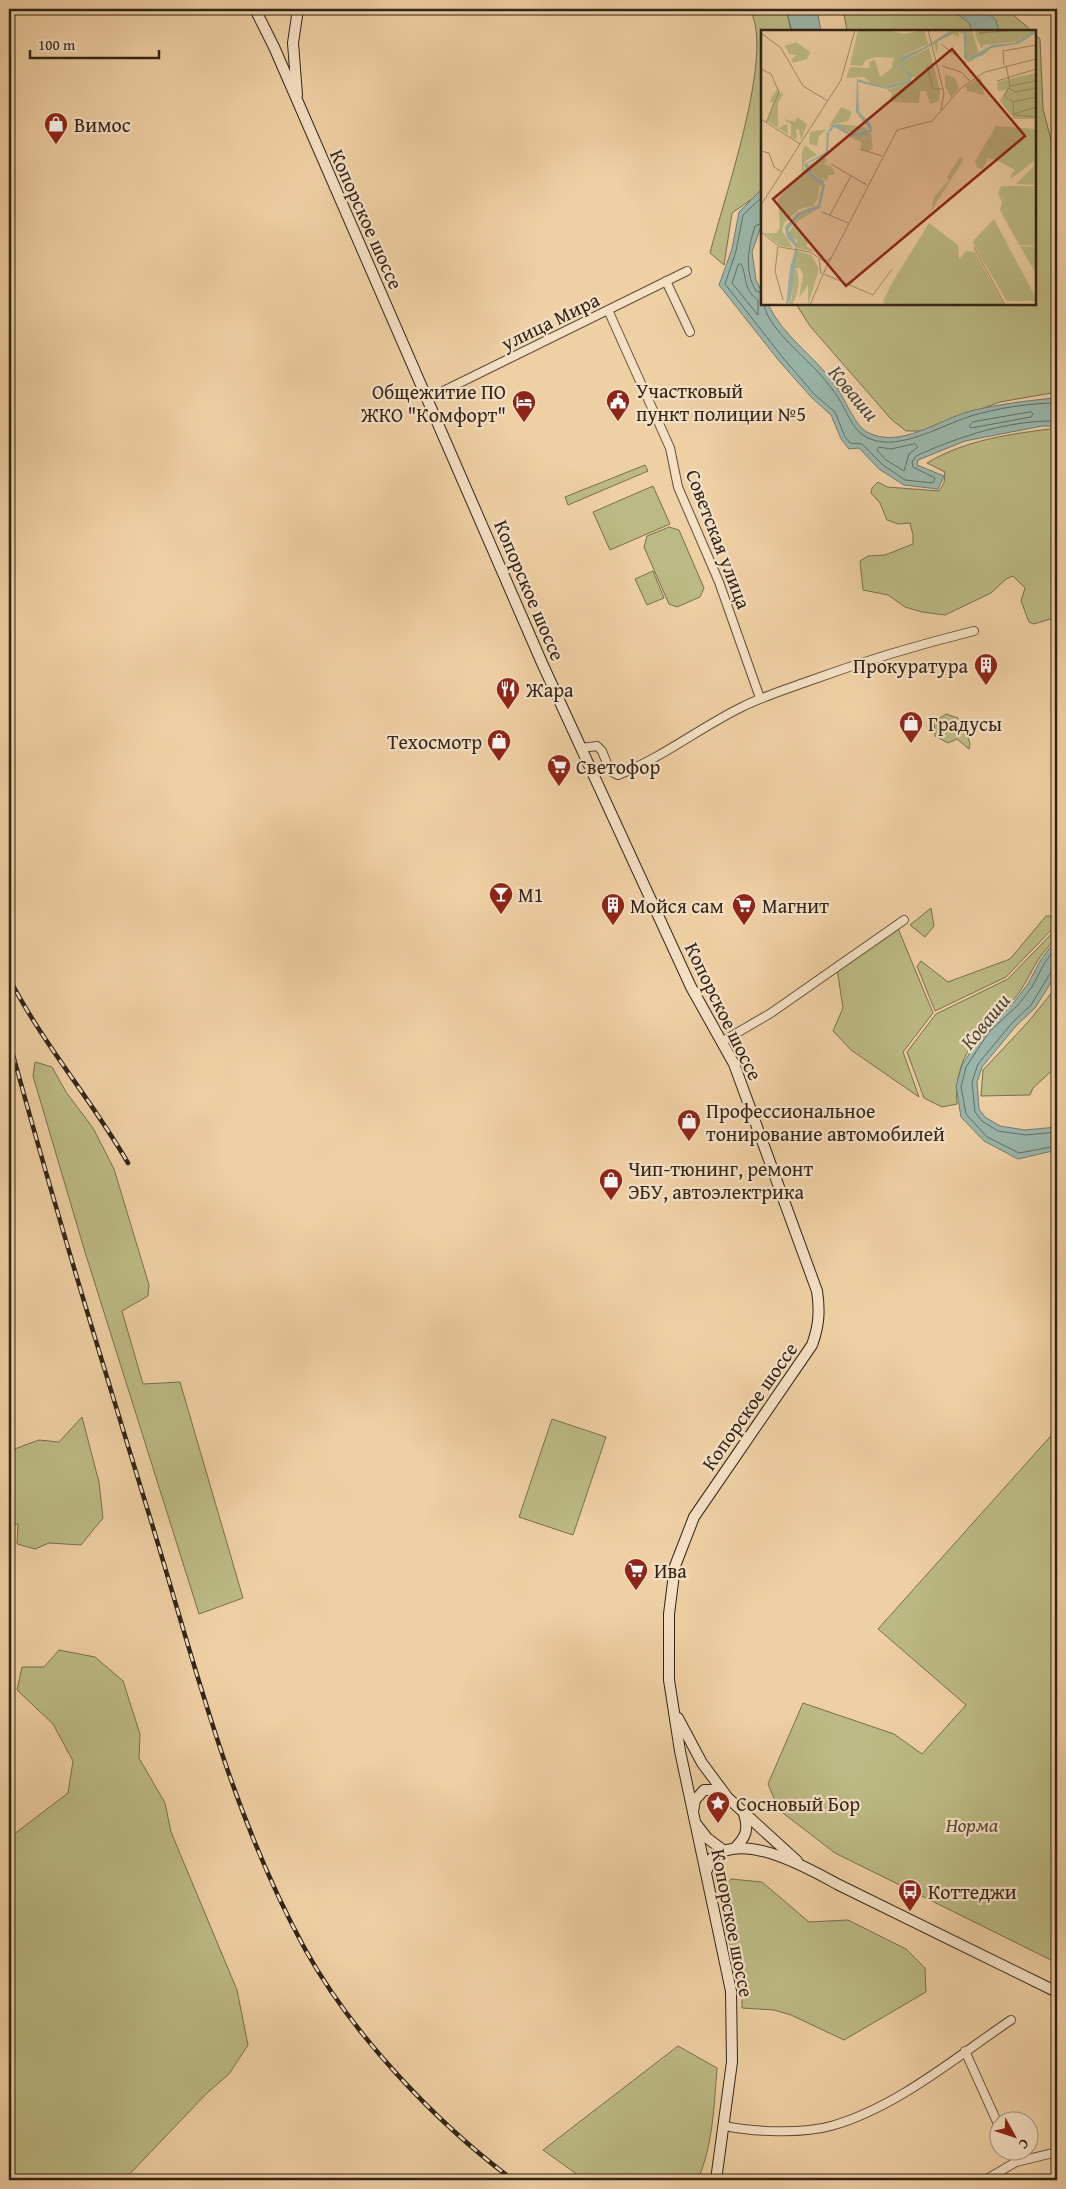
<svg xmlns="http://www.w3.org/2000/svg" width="1066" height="2189" viewBox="0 0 1066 2189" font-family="'Gentium Book Plus',serif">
<rect width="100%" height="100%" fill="#efd0a4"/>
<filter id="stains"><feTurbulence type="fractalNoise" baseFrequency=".004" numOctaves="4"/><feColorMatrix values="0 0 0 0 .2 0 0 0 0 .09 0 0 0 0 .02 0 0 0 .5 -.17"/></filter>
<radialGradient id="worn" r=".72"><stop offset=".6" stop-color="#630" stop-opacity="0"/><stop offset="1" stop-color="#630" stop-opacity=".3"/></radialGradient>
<g fill="#bcba84" stroke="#776e4e">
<path d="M749,9h37l5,22h-29v161l-30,21 -8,52 -14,-12c12,-49 67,-204 39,-244z"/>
<polygon points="843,9 1006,9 1032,31 847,31"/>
<path d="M1035,34l5,5 3,70 14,54v107l-2,2c5,21 5,49 -2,70l4,5v45l-57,10 -78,29h-16l-15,-12 -81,-93 -14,-22h239z"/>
<path d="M1057,428v189l-23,7 -5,-2 -8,-21 4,-13 -12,-12 -7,3 -15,14 -46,22 -23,-3 -17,-5 -17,-12 -25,-5 -3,-29 8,-5 17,-1 28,-11v-9l-3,-12 -12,1 -11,-4 -7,-17 -9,-10 1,-5 6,-6 9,5 52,4 5,-8 1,-11 -18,-9c40,-24 85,-29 130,-35z"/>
<polygon points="645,465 648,471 568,505 565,497"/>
<polygon points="653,486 670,524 610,550 593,512"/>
<polygon points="669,527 679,530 704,588 700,597 677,607 669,604 644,547 647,536"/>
<polygon points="653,571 664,598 647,605 635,579"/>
<polygon points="946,714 958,718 962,731 967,732 970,744 969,749 957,739 948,743 935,736 934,722"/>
<polygon points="931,908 934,926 925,937 910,925"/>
<polygon points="1046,916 1057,916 1057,924 1006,977 935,1011 917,966 921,961 948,982 1010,959"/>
<polygon points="897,926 933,1013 903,1052 919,1097 851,1050 833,1031 843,1008 837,969"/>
<path d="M1057,928c0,12 -13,22 -19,32 -8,13 -13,26 -24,39 -9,10 -21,18 -30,29 -19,22 -30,47 -27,76l-15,3 -18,-9 -17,-46 29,-38 72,-35z"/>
<polygon points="1057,986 1057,1066 1033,1088 1030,1095 981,1096 983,1070 1029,1021"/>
<polygon points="35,1062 52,1067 66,1092 93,1128 114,1169 149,1285 148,1296 122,1311 143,1384 180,1382 243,1598 199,1614 85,1252 33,1076"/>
<polygon points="82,1417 99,1482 103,1518 81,1545 49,1543 35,1549 17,1544 18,1524 9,1525 9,1451 39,1440 59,1442"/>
<polygon points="552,1419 606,1437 573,1535 519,1517"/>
<polygon points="1057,1429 1057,1963 835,1853 779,1810 768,1784 803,1703 894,1734 922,1754 966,1705 878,1629"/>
<polygon points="59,1650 95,1657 123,1681 140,1734 139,1758 165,1803 171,1832 237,1990 248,2045 229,2074 207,2093 124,2180 9,2180 9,1838 68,1793 73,1761 53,1724 17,1690 22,1667 44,1667"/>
<polygon points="731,1879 762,1882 809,1922 848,1920 906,1949 925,1968 926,1992 844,2040 791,2015 774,2010 742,2008 742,1985 733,1959 719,1891"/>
<path d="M678,2046l39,22c-3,39 -4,75 -19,112h-113l-42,-30z"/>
</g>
<g fill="#9ab6ab" stroke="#707b70">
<polygon points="786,9 817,9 821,31 792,31"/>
<polygon points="950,9 983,9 996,20 999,31 972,31 969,23"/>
<path d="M762,187v37l-10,28 4,28 6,12v12h6c14,31 45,51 65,78 11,13 20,42 34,50 33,18 72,-13 104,-21 28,-7 55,-10 83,-13l3,1v27h-15l-77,15 -47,19 -1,5 27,11 -6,13 -34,-4 -25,-16 -20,-21 -10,1 -8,-10 -10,-24 -19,-17 -32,-36 -61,-77 13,-36 7,-37 20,-20z"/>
<polygon points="1057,938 1057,973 1035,1008 1016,1026 982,1067 977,1082 979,1109 985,1117 1000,1126 1025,1130 1057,1127 1057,1150 1018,1159 984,1141 961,1117 956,1086 962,1065 985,1029 1014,1002 1028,984 1040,961"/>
</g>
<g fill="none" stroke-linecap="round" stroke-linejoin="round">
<g stroke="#666c61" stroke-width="1">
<path d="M762,197l-19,18 -7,36 -11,33 59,75 31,36 20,17 10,25 5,6 12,1 21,21 22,15 28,3 2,-5 -22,-11 -1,-5 4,-6c44,-20 93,-36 141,-35"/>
<path d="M762,223l-7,3c-7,22 -11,45 1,65l6,2"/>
<path d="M741,264c7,14 1,24 17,36v15l-26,-32 6,-18z"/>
<path d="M764,304c2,21 38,51 53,67 10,11 20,23 27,37 5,9 10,21 19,27 30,21 78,-10 108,-19 27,-8 58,-13 86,-13"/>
<polygon points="1031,412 1033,414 1031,417 971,428 969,426 973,422"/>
<polygon points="915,444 918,447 909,454 904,471 886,460 877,450 879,447 890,449"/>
<polyline points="1057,945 1044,964 1032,987 1018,1005 989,1032 966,1067 961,1087 966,1114 987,1137 1019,1153 1057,1146"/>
<polyline points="1057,970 1051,972 1031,1005 1012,1023 978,1064 972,1082 975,1112 982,1121 998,1131 1026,1135 1057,1132"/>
</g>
<g stroke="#614e3a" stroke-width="10">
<g id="minor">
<polyline points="9,13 17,9"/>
<polyline points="666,281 690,332"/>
<polyline points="608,310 670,448 678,487 719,582 760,698"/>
<polyline points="427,399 687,271"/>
<path d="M581,748l16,-2 5,5 8,20 8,4c44,-17 81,-47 124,-68 20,-10 42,-17 64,-25 55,-20 111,-37 168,-51"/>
<polyline points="723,1041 771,1013 904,920"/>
<polyline points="965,2051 998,2124"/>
<path d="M725,2126c29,6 78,8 106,0 65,-18 125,-69 180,-106"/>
<polyline points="1011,2152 1016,2162"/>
<polyline points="985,2180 1016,2162 1057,2152"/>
</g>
</g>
<g stroke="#322317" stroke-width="12">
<g id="secondary">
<path d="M255,9l19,38 268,616 149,324 43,77 83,227c3,20 2,35 -5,54l-118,172 -19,49 -6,48v66l11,71 51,240 1,71 -16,118"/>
<polyline points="297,95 293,43 298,9"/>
<polyline points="678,1718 702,1763 728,1798 797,1861"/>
<polyline points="693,1811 695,1800 704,1790 716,1790 724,1796"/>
<polyline points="697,1825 707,1838 723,1850"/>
<path d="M735,1848c11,-11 14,-19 9,-34"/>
<path d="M707,1870l2,-9c29,-33 97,6 128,23l220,108"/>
</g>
</g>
<use href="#minor" stroke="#f5e0c4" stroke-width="8"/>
<use href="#secondary" stroke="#f5e0c4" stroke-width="10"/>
<g stroke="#322317" stroke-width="4.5">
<g id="rail">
<path d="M9,978c34,66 82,121 119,185"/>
<path d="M9,1040c43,159 91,315 139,471 46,149 82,301 157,438 47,85 130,173 208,231"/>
</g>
</g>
<use href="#rail" stroke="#f5e0c4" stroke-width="2.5" stroke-dasharray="8" stroke-linecap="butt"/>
</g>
<defs>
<g id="shop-pin" transform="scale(1.25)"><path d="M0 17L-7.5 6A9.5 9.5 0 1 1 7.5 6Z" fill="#8f2418" stroke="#f5e0c4"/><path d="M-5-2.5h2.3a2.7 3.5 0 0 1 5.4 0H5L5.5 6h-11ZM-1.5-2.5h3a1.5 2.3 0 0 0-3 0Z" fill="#fff"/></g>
<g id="civic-pin" transform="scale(1.25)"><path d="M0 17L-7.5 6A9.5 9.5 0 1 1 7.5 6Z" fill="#8f2418" stroke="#f5e0c4"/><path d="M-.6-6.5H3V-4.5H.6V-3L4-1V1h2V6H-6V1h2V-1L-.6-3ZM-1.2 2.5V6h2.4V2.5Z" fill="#fff"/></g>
<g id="hotel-pin" transform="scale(1.25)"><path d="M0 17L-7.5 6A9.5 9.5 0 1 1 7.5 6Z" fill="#8f2418" stroke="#f5e0c4"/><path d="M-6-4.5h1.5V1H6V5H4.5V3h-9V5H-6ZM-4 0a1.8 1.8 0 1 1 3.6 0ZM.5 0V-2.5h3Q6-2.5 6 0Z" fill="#fff"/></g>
<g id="building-pin" transform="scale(1.25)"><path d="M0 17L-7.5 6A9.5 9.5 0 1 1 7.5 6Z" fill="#8f2418" stroke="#f5e0c4"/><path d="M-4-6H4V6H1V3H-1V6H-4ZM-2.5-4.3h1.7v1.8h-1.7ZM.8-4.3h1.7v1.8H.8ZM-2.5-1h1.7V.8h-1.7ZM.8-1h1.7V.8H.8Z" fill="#fff"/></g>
<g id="restaurant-pin" transform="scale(1.25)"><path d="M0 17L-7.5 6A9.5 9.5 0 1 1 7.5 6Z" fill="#8f2418" stroke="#f5e0c4"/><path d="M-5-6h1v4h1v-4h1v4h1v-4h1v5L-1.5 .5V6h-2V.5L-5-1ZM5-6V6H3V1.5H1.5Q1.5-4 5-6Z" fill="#fff"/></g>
<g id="supermarket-pin" transform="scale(1.25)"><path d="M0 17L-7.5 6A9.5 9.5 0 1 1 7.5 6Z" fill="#8f2418" stroke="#f5e0c4"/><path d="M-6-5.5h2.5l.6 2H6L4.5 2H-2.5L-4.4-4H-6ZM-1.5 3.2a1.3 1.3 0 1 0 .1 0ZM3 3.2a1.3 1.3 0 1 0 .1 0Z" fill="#fff"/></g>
<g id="bar-pin" transform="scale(1.25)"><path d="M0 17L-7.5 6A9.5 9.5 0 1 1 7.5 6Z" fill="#8f2418" stroke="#f5e0c4"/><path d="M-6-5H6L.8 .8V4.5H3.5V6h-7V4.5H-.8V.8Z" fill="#fff"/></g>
<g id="sight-pin" transform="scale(1.25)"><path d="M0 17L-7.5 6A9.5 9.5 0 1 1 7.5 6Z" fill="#8f2418" stroke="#f5e0c4"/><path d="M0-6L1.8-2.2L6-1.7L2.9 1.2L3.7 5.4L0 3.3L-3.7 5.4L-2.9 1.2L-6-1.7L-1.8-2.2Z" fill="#fff"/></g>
<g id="bus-pin" transform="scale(1.25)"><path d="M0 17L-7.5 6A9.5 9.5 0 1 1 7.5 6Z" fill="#8f2418" stroke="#f5e0c4"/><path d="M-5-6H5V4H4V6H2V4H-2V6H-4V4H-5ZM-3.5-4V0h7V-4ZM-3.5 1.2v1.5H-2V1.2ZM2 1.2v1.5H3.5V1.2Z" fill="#fff"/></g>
</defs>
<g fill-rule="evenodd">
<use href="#shop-pin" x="56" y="124"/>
<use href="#civic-pin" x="618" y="401"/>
<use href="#hotel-pin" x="524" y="402"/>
<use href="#building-pin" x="986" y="665"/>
<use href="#restaurant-pin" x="508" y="689"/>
<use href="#shop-pin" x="911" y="723"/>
<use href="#shop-pin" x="499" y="741"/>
<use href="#supermarket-pin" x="559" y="766"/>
<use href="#bar-pin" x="501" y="894"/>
<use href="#building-pin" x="613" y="905"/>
<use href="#supermarket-pin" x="744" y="905"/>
<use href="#shop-pin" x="689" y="1121"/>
<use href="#shop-pin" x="611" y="1180"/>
<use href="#supermarket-pin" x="636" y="1570"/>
<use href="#sight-pin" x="718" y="1803"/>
<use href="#bus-pin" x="910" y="1891"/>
</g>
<g text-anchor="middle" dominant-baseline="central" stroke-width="4.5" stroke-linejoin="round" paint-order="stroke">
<g font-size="20" fill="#322317" stroke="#f5e0c4" text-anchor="start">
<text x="74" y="124">Вимос</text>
<text x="636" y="390">Участковый<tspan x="636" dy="23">пункт полиции №5</tspan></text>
<text x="506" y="391" text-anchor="end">Общежитие ПО<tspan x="506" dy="23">ЖКО "Комфорт"</tspan></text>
<text x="968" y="665" text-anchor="end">Прокуратура</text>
<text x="526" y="689">Жара</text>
<text x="928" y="723">Градусы</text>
<text x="482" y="741" text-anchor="end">Техосмотр</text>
<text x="576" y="766">Светофор</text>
<text x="518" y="894">М1</text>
<text x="630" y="905">Мойся сам</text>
<text x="762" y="905">Магнит</text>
<text x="706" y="1110">Профессиональное<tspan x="706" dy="23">тонирование автомобилей</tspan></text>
<text x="628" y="1168">Чип-тюнинг, ремонт<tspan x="628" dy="23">ЭБУ, автоэлектрика</tspan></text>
<text x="654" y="1570">Ива</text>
<text x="736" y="1803">Сосновый Бор</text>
<text x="928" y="1891">Коттеджи</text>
</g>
<g font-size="20" fill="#322317" stroke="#f5e0c4">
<text transform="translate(367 219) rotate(66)">Копорское шоссе</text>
<text transform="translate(550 321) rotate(-26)">улица Мира</text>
<text transform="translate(719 539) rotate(69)">Советская улица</text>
<text transform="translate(530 590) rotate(67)">Копорское шоссе</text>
<text transform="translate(724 1011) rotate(64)">Копорское шоссе</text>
<text transform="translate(749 1406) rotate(-55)">Копорское шоссе</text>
<text transform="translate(733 1923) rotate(79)">Копорское шоссе</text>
</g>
<g font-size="20" font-style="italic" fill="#544932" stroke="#f5e0c4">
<text x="972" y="1824">Норма</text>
</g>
<g font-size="21" font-style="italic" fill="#4c483c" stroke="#f5e0c4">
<text transform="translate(854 393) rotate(50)">Коваши</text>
<text transform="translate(985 1021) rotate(-51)">Коваши</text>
</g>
</g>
<g transform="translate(761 30)">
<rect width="275" height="275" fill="#efd0a4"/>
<path d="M97,0h30l16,4 20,-4 4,14 -26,12 -4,11 13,9 -1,3 -25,8 -13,-3 -8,-7 -18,1 4,-11 20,1 -1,-6 6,-2 5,17 12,-9v-7l4,1 -3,-2 2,-2 -18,-1 -11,3 -4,6 -12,-1zM202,0l3,10 -1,17 10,3 -7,2 -4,-4v-23l-5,-3v5l-6,-3 -15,7 -1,13 -3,-11 20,-12zM205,0h6l7,25 -7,3 -6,-4zM216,0h59l-22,12 -31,3 -1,4 -7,-15zM35,12l14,10 -3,7 -14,4 -2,-4 6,-4 -8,-1 -4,-8zM168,18l11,43 -1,10 -9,3 -4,-13h-6l-1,12 -29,-1 2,-9 -5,-3 28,-11 -14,-11 -1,-5zM275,43v46h-22l-14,-18 6,-11 -8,1 -1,-9zM184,44l10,4 4,10 -8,10 -6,-12zM220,47l3,18 -17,-4 -1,-5zM16,59l6,6 -5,8v25l9,-4 1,10 -21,-13 6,-19h-4zM80,77l11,5 -4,9 -17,4 -12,11 -2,10 -8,-2 1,-12 17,-3zM36,87l10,7 -6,16 -2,-11 -3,1 1,10 -6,-3v-13l-7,-5 12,3zM78,94l26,3 4,4 -23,1zM235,96l40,3v56l-20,-1 18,-18 -1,-4 -21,16 -2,-2 5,-6 -19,-10 -8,-2 -5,11 -6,-1 -2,-7zM110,103l2,15 -5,4 -7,-2v-8l-13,-6zM44,115l12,10 -12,6 -2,7 17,15 -2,15 -5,8 -14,3 -15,14 -2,8 11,17 -12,-2 -17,-13h13l3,-6 -2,-28 16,-18 8,-4v-25zM63,127l3,3 -3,4 8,3 3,8h-7l-1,7 -5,-6 -1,3 -5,-3 -9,-10zM199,127l4,2 -33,52 3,-14 15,-17 -2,-3zM240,156h35v60l-17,-1 -19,-35 2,-8 -4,-8zM57,179l-20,12 -3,6 13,15 -2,4 18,10 -2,2 -7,-6 -17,-4 -1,-8 -9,-6 12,-19zM233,189l42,79v3h-29l-31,-52 -3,-8zM168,193l29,22 1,14 7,-8 9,1 29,53h-119l-2,-4 9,-18zM259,216l16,1v27zM36,221l14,4 8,14 -11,36v-20l-9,13 4,-23 -3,-7 -7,1zM32,240h4l2,12 -3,15 -4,8h-4l4,-7z" fill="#bcba84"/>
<path d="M191,0h6l-58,33 1,5 12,6 -3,8 -23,7 -29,-7 1,30 12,12 1,7 -5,4 -16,1 -17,-9 -5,6 -1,20 -21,11 7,11 7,5 1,-4 3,10 -5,22 -20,7 -12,15 10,15 -7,54 -5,6 4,-37 6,-21 -9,-9 -2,-11 12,-14 21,-8 4,-19 -15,-13 -3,-9 22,-12 1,-19 5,-8 7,-1 10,9 21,-3 -14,-18 1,-33 28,8 23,-7 2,-4 -12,-9 3,-10 22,-9zM202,0l4,1 -1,21 4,6 22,-13 22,-2 19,-12 3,-1v3l-18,11 -27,4 -8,7 -15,6 -3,-4z" fill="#9ab6ab"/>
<path fill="none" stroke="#a38b6c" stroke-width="1" d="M133,0h23M167,0l16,63 -3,17M0,3l20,15 22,38 25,15M223,3h-5l39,-3M180,14l25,19M243,35l-1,-14 33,-6M245,35l4,21 -6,10 9,6 1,13 22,2M166,36l6,23h10M181,36l19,6 9,9M0,39l10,5 8,18 -13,31M236,51l39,-12M249,56l26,-5M248,58l6,4 21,-4M252,72l23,-5M253,84l22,-7M0,89l39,25M99,119l22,7M0,121l8,2 5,14 8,5M70,134l36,21M0,175l80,-125 14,-50M61,182l26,11M69,185l21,-39M0,202l19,15 30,5 15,10 6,-4M17,216l-3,25 8,29M213,217l31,58M58,229l2,15M63,242l73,-142 35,-9 29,-33 24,-16 51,-13M63,244l49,21 19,-26M49,275l15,-35"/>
<path fill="#8f2418" fill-opacity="0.15" stroke="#8f2418" stroke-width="2.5" d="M191,19l73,87 -179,150 -73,-87z"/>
<rect width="275" height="275" fill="none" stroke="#322317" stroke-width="2.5"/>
</g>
<rect width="1066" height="2189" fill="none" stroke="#efd0a4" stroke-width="30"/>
<rect x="10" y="10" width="1046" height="2169" fill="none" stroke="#322317" stroke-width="2.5"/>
<rect x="15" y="15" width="1036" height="2159" fill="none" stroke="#322317"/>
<g transform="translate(1014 2136) rotate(130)"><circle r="24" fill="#f5e0c4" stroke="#a7947f"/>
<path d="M0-4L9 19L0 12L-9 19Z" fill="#8f2418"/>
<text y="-8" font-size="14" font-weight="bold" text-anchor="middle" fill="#322317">С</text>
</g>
<path d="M30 50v8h129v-8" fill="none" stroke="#322317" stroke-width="2.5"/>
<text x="38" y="50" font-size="15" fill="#322317" stroke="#f5e0c4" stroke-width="4" paint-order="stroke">100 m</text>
<rect width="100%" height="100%" filter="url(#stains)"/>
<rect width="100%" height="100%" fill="url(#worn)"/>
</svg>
